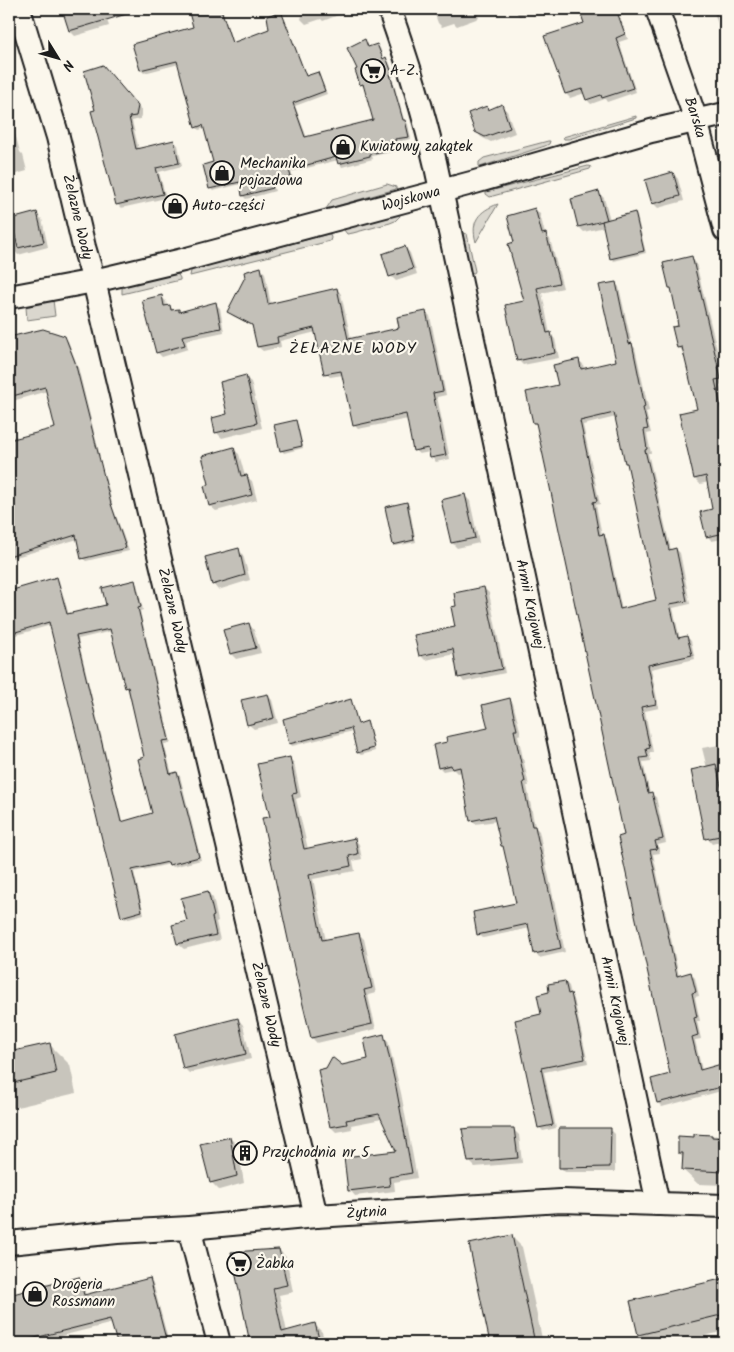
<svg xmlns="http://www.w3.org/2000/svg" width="734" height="1352" viewBox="0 0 734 1352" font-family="Kalam,sans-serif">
<rect width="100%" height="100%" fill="#fbf7ec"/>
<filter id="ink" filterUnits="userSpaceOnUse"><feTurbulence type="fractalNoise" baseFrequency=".02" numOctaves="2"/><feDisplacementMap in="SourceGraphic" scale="10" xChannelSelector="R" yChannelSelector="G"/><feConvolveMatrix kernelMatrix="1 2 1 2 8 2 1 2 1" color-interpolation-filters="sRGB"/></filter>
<g filter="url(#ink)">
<g fill="#dad7ce" stroke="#7b7a75">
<polygon points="636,116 636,118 569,139 564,139 563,137"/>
<polygon points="548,141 550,141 549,144 545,146 480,167 479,166 479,162 484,158"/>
<polygon points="588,166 591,167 590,169 493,196 490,197 486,194 486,192"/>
<polygon points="387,184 396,187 396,189 326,209 332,200"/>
<path d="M498,204l-22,38c-6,-21 3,-31 22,-38z"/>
<polygon points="399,214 400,216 395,221 390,223 353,233 347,234 344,230 346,228"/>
<polygon points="459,232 467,234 475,271 474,273 469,272"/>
<polygon points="328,234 330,234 331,238 330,241 190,276 191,271 195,269"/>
<polygon points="177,273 180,278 180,280 122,294 122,288 129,285"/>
<polygon points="53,300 55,316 27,320 26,307"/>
</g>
<g fill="#0003" fill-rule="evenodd">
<polygon points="63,9 103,9 109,26 75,36 70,31"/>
<polygon points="189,9 225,9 223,12 233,44 271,30 267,18 280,12 283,15 307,77 318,73 320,76 327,94 295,106 307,138 375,121 364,87 361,84 359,69 365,41 369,48 377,45 380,48 384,60 386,59 389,62 394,76 392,77 404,120 408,124 411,139 397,142 398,151 372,156 373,159 342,167 338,160 291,172 293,180 273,185 275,191 246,199 243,196 241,184 213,191 210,188 215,163 205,128 199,130 196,127 179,64 144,73 141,70 195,28"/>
<polygon points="304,9 351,9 351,10 323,21 321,19 306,24 301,19"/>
<polygon points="433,9 476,9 479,18 457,26 454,23 442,27 438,23"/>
<polygon points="514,9 541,9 519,16"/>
<polygon points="580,9 616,9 628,39 619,42 636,92 607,102 605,99 591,104 587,100 585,93 570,98 566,94 546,37 585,24"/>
<polygon points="713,9 725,9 725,46"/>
<polygon points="107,71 142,111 140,119 132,121 139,150 173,141 178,145 182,166 159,172 166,198 121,208 117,204 97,111"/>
<polygon points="9,101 12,110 9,110"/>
<polygon points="501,106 507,111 515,133 491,142 481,137 476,131 487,108 490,111"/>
<polygon points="9,111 20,152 23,155 27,171 9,176"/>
<polygon points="673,173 678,179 684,201 658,208 653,203"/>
<polygon points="599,193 604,198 610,220 635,214 637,216 646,253 614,261 612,259 604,227 584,232 579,227"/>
<polygon points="535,209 540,214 545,234 550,239 563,288 542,293 550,334 555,339 559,358 523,365 518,360 525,302 515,243"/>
<polygon points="36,214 42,219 48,247 18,255 13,249 9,234 9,221"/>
<polygon points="405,247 410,253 417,274 396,281 391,276"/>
<polygon points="691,258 696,263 725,383 720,385 725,410 725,554 722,539 712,541 707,536 713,510 709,482 700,484 695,479 698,410 684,352 678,347 680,326 672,290 670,288"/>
<polygon points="261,269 265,273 271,305 337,289 341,294 351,339 401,329 426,312 430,316 446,395 437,397 450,459 436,462 432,458 430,452 419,454 414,450 408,419 358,429 354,425 343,375 330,377 326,373 316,332 280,341 281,347 263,351 258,347 254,327 233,316 229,311"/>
<path d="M615,283l4,4 13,58 3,3 14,63 -3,1 5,21 -4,1 4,19h-3l23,97 5,-1 4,4 10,51 -17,4 7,31 7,-2 4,4 4,18 -44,10 8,39 -14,3 8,41 -4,1 2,8 -8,1 7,32 6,3 10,46 -8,2 2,8 -7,1 26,122 12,-2 4,4 4,18 -4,1 5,24h-3l4,18 -6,1 7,30 23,-6v26l-63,17 -4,-4 13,-28 -45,-239 -88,-410 -4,-3 45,-62 4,3 1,6 33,-8zM616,417l10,46 3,3 28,135 -35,9 -15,-71 -5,-4 -6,-30 4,-1 -17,-79z"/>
<polygon points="161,297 166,301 167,307 170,306 174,311 178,310 181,313 215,304 220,308 224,332 186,340 188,349 162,357 157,352"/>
<polygon points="42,331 64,337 68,341 78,367 100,456 9,483 9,438 16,436 18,439 57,429 47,391 9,402 9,367 13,366 9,347 9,338"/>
<polygon points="245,377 251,382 262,428 222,438 217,433 213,419 229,415"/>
<polygon points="295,422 298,424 303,448 284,453 281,450"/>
<polygon points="233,449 239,454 245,476 246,476 252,481 257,500 216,511 210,506 205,487 211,485"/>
<polygon points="105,482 108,486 113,508 129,551 86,561 82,558 78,539 9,559 9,513"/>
<polygon points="465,496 470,501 479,543 457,548 452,543"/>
<polygon points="406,503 409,505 416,542 396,546 394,544"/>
<polygon points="238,550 243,555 250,580 218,590 213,584"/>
<path d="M56,578l3,3 10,34 38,-9 27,-24 3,2 6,26 -3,1 31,132 -7,1 8,30 5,-1 3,3 21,84 -28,7 -3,-3 -36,8 10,42 -19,5 -3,-3 -71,-291 -42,12v-45zM112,631l34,127 7,56 -31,8 -44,-183z"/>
<polygon points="484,588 489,593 505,673 464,682 460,677 455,654 425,660 420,655 456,628 457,607"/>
<polygon points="249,624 254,630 261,653 236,659 231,654 225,631"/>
<polygon points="267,695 272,700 278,723 254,729 248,724"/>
<polygon points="509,699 513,703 521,734 518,735 529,786 527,786 535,827 539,831 565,952 539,958 535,953 530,928 483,938 478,934 517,904 505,848 503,846 497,821 475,824 471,820 462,772 457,773 453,769 443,771 439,767 490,729"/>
<polygon points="350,700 359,730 367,722 369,725 375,751 361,755 358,753 353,731 292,746 290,743"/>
<polygon points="719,745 724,750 725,753 725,852 723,841 712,844 707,838 707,768 702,748"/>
<polygon points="289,758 294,763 301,797 296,799 308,849 354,839 359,844 362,859 353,861 355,871 313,879 326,941 359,934 364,939 376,993 368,995 376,1029 317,1043 312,1038 296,972"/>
<polygon points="725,888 725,908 721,889"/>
<polygon points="208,893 213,898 218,921 216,922 220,940 184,949 178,944 174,926 189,922"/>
<polygon points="565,982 569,986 571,995 574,999 588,1063 544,1072 556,1128 543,1131 539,1127 542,1015 551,993"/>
<polygon points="238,1019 243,1025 251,1059 189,1073 184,1068"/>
<polygon points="383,1036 388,1041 401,1093 417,1178 394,1182 395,1191 355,1196 350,1190 398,1152 382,1119 351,1125 352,1129 336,1132 331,1127 320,1071 370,1060"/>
<polygon points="49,1044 70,1065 76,1093 9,1109 9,1053"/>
<polygon points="513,1129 519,1135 522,1163 475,1167 469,1161"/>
<polygon points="610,1129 615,1134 615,1172 565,1172 560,1167"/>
<polygon points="695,1135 725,1136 725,1185 698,1184 683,1170 684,1157 679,1153 695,1138"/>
<polygon points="230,1138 238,1146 244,1183 219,1190 211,1182"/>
<polygon points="511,1236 522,1247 543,1343 492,1343 470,1245"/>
<polygon points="279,1250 286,1257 293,1292 279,1295 287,1332 315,1325 322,1332 325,1343 253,1343 251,1341"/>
<polygon points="79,1278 83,1282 86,1296 150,1279 153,1283 169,1343 118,1343 113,1323 33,1343 9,1343 9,1296"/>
<polygon points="725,1280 725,1331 676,1343 648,1343 639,1334 631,1302"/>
</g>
<g fill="#c3c0b8" stroke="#1c1c1c" fill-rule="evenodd">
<polygon points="62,9 129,9 130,13 69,31"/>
<polygon points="188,9 221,9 232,43 269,29 267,16 281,11 306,76 318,72 325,91 293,103 305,137 373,120 363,84 360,85 355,70 357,69 347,48 365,39 368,47 377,44 383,59 386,57 392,73 390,74 403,120 405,120 409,137 395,139 396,148 370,154 370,156 338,164 336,157 289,170 291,177 271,182 273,188 242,196 240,182 209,189 203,165 213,162 203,125 195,128 177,61 140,70 132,44 193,27"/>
<polygon points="579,9 616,9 625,34 616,38 633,88 602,98 601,95 586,100 582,89 565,94 544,36 584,23"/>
<polygon points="103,65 138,106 136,116 129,117 136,149 174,140 179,163 156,168 163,194 116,205 91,111 95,110 84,71"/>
<polygon points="502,104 510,128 485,137 475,132 468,113 487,106 488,110"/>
<polygon points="673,172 680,196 652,204 645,180"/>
<polygon points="599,191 607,220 578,227 571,199"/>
<polygon points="535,208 542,234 546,233 559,283 537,288 547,333 551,332 555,353 517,361 505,305 524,301 508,244 514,242 507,216"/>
<polygon points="37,212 44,242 18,248 11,219"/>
<polygon points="635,212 644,251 610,259 602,221"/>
<polygon points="405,246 413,269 389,277 382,254"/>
<polygon points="692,256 721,379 715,380 725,425 725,533 706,537 700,512 712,509 706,476 694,479 679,413 697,409 682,347 677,348 672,327 678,326 677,320 678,320 671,288 669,288 663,263"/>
<polygon points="261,267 268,304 337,288 348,339 399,328 397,317 426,311 443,391 433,393 446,455 430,458 428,448 413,451 406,414 353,426 341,371 324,374 314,328 277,337 278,343 257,347 252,325 227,312 245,277 244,272"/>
<path d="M616,282l13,62 3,-1 13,64 -2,1 5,21 -4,1 3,19 -2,1 24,100 7,-2 11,53 -17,3 8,34 9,-2 5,19 -44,10 8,39 -15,3 9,41 -4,1 2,8 -8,1 8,35 4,-1 11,47 -8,2 2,8 -7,1 27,126 14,-4 5,20 -4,1 5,24 -3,1 4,17 -6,2 8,33 25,-7v23l-68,17 -6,-24 19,-5 -52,-237 6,-2 -75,-352 -13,-60h-3l-7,-31 32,-7 -5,-20 26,-6 2,10 35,-8 -17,-76zM614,413l11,50h2l29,137 -36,9 -16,-75 -5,1 -6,-33 4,-1 -17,-80z"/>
<polygon points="162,295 164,306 170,305 171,310 179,309 179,312 216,302 221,328 182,336 185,345 156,353 142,300"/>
<polygon points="43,329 65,336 75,362 111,504 126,548 81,559 76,535 9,556 9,440 55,428 45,387 9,397 9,337"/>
<polygon points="246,375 257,423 215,433 212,418 227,414 220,382"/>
<polygon points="296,420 302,446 280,451 274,425"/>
<polygon points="234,447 241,476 247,475 252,495 209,506 204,486 209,484 202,456"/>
<polygon points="465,494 475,538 451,543 441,500"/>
<polygon points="407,502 414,540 393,545 385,507"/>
<polygon points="239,548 245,575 212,585 205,557"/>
<path d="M57,577l10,37 39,-9 -4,-17 33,-8 6,27 -3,1 31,132 -7,1 8,33 7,-2 22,85 -30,8 -1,-3 -36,8 10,41 -21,6 -72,-295 -40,12v-43zM110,629l15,59 3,-1 16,70 -6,2 14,54 -31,9 -45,-186z"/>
<polygon points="484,587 502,669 458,678 453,649 419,656 414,635 455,627 451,607 456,606 454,593"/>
<polygon points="249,623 256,648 230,654 223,630"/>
<polygon points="268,694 274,718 247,725 241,700"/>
<polygon points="510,698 517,730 514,730 525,782 523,782 532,826 535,826 561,948 534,954 528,924 477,935 473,912 516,903 503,846 501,846 494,816 470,821 460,767 452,769 451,765 438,768 433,745 447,742 446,737 488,728 482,705"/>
<polygon points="351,699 358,724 367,721 374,748 357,753 351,728 289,744 283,719"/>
<polygon points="290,757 297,793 292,794 304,849 355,838 358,854 349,856 351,866 309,875 322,940 359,933 372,988 364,990 372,1024 311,1038 295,972 262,818 270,817 257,764"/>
<polygon points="716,764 725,804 725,835 705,839 691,770"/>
<polygon points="208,891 214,916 212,917 216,935 177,944 172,925 187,921 181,898"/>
<polygon points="565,981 568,994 571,993 585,1059 541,1068 553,1125 538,1128 515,1020 541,1014 537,995 549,992 548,984"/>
<polygon points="238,1018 246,1054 183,1069 175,1034"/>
<polygon points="384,1034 396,1087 412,1173 389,1177 390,1186 348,1191 344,1157 396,1151 379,1114 346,1120 347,1124 330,1127 318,1070 326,1068 332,1057 342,1065 368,1059 364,1039"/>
<polygon points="50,1043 56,1073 9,1084 9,1052"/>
<polygon points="472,1128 514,1128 518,1158 468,1162 462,1129"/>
<polygon points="559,1128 611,1128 610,1167 559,1168"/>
<polygon points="694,1134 712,1135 712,1137 725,1138 725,1172 682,1170 683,1153 678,1153 678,1136 694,1137"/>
<polygon points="230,1137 237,1176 210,1183 200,1144"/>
<polygon points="512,1235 535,1343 490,1343 469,1244"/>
<polygon points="279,1249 287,1285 273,1288 282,1332 315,1323 320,1343 250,1343 231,1252"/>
<polygon points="79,1277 84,1295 150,1278 167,1343 117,1343 110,1319 15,1343 9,1343 9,1295"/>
<polygon points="725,1278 725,1314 638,1335 630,1301"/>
</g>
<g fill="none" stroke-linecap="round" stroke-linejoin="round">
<g stroke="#1c1c1c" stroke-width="26">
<g id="minor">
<path id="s1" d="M19,9l39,128 26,110 10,34 222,935"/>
<path id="s2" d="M389,9c18,50 34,101 46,153l223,1042"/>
<path id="s3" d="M657,9l39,111 29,110"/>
<path id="s4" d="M9,297l85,-16 89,-21 292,-78 176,-51 74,-17"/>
<polyline points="189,1228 219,1343"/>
<path id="s5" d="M9,1243l108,-11 72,-4 127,-12 245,-15 164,5"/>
</g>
</g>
<use href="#minor" stroke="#fbf7ec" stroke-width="22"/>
</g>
</g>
<defs>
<g id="supermarket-ring" transform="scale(1.25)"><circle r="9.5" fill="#fbf7ec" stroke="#1c1c1c" stroke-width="1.5"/><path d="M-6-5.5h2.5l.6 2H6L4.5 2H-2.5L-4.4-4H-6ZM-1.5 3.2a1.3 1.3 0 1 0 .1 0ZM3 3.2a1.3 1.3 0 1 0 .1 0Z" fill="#1c1c1c"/></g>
<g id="shop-ring" transform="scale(1.25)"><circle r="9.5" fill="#fbf7ec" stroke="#1c1c1c" stroke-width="1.5"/><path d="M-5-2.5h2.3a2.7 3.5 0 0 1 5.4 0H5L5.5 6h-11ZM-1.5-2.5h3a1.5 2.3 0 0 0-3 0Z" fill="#1c1c1c"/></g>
<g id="building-ring" transform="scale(1.25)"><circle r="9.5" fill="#fbf7ec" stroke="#1c1c1c" stroke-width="1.5"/><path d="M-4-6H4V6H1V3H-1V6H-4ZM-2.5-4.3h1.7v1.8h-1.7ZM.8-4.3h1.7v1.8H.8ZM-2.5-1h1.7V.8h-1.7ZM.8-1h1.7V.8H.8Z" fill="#1c1c1c"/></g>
</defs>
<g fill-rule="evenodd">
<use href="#supermarket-ring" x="373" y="71"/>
<use href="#shop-ring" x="343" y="147"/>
<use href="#shop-ring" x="222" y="173"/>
<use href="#shop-ring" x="175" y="206"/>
<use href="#building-ring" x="245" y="1153"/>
<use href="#supermarket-ring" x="239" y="1264"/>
<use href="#shop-ring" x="35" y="1294"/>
</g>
<g text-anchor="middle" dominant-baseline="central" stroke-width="4.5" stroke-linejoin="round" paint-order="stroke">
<g font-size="15" fill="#1c1c1c" stroke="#fbf7ec" text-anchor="start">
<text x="390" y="71">A-Z.</text>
<text x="360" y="147">Kwiatowy zakątek</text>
<text x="240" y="164">Mechanika<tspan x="240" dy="17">pojazdowa</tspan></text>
<text x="192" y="206">Auto-części</text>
<text x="262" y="1153">Przychodnia nr 5</text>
<text x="256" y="1264">Żabka</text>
<text x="52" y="1285">Drogeria<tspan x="52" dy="17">Rossmann</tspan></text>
</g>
<g font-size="15" fill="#1c1c1c" stroke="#fbf7ec">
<text stroke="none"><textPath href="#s3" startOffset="115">Barska</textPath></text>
<text stroke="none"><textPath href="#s4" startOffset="414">Wojskowa</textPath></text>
<text stroke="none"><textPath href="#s1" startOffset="216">Żelazne Wody</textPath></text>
<text stroke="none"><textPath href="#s2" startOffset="612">Armii Krajowej</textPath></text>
<text stroke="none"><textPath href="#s1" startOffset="621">Żelazne Wody</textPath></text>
<text stroke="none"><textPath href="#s2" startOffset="1018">Armii Krajowej</textPath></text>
<text stroke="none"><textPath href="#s1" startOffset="1026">Żelazne Wody</textPath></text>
<text stroke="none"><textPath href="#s5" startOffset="359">Żytnia</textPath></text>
</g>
<g font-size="16" letter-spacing="1" fill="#1c1c1c" stroke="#fbf7ec">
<text x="353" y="348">ŻELAZNE WODY</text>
</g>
</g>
<rect width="734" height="1352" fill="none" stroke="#fbf7ec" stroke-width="30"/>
<rect x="15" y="15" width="704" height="1322" fill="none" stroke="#1c1c1c" stroke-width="2" filter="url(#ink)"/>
<g transform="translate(58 58) rotate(127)" stroke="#fbf7ec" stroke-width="4" paint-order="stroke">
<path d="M0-4L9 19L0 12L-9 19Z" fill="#1c1c1c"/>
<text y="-8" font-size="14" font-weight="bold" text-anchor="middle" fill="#1c1c1c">N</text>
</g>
</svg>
